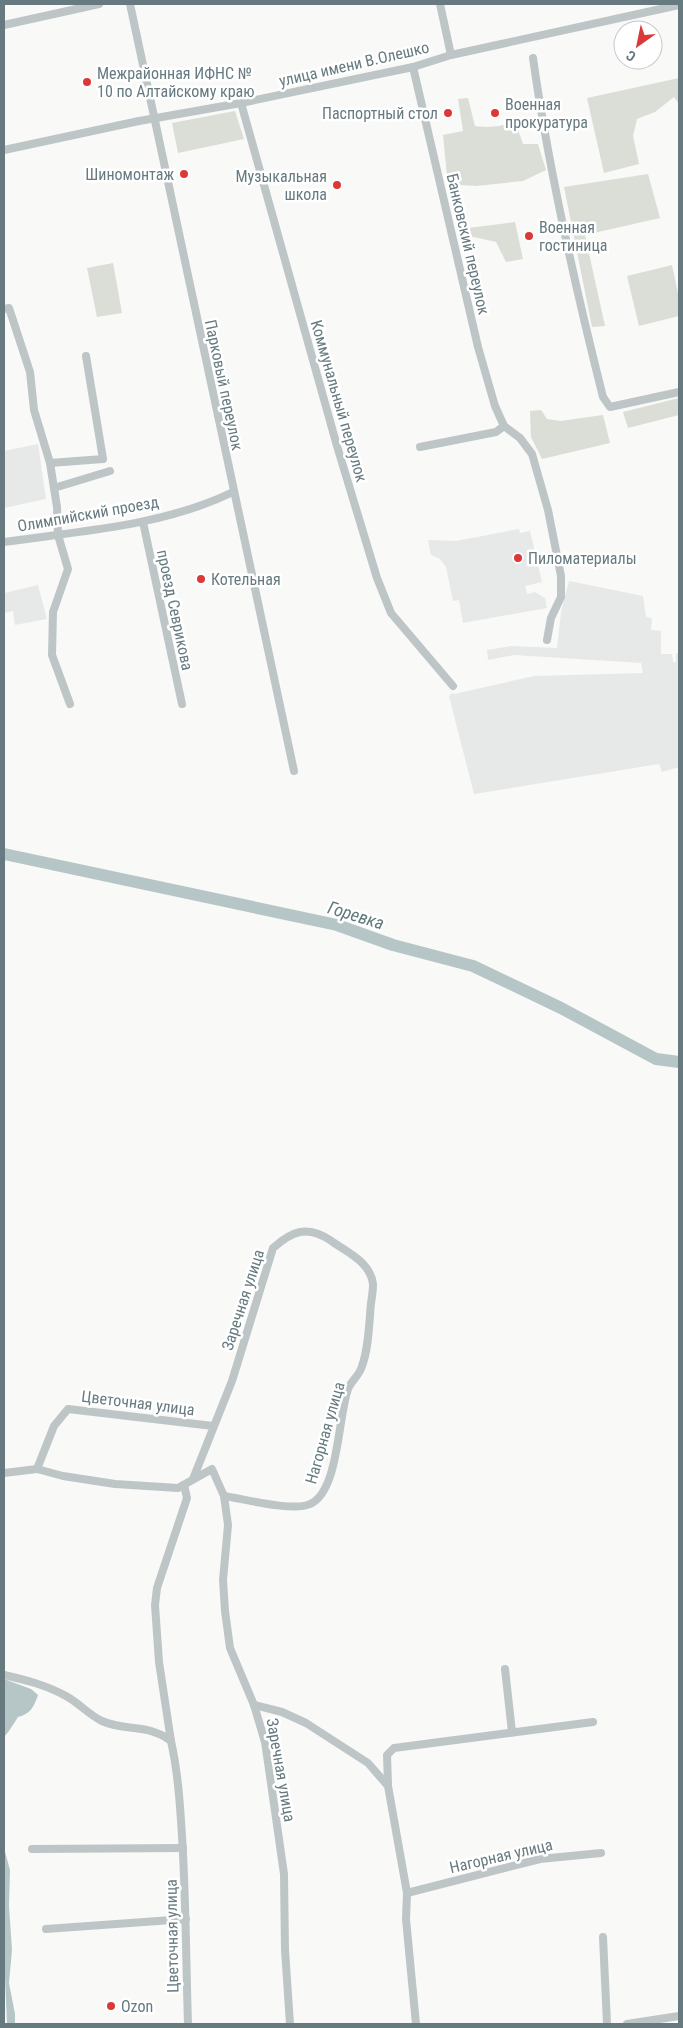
<svg xmlns="http://www.w3.org/2000/svg" width="683" height="2028" viewBox="0 0 683 2028" font-family="'Roboto Condensed',sans-serif">
<rect width="100%" height="100%" fill="#f9f9f7"/>
<g fill="#e7e9e8">
<polygon points="38,444 46,499 4,508 4,451"/>
<polygon points="519,529 520,533 530,531 542,582 525,586 527,594 535,592 545,598 547,608 463,623 459,600 453,601 446,567 440,559 431,555 428,540 456,541"/>
<polygon points="569,581 643,596 646,617 652,618 651,630 661,631 661,654 672,654 673,662 676,662 676,653 679,653 679,767 662,772 659,764 474,794 449,696 452,693 454,694 534,676 643,673 641,663 514,655 488,660 487,650 511,646 557,648 561,612"/>
<polygon points="38,585 47,619 15,625 13,611 4,613 4,593"/>
</g>
<g fill="#dbded7">
<polygon points="679,78 679,104 674,97 655,112 637,119 633,136 639,164 604,173 587,98"/>
<path d="M468,98l7,28c12,2 30,1 40,-5l8,23h15l8,26 -23,11 -47,5 -15,-1 -14,-9 -4,-41 20,-4 -5,-32z"/>
<polygon points="235,111 244,139 178,153 172,123"/>
<polygon points="648,174 660,218 585,235 605,326 592,327 564,187"/>
<polygon points="515,222 523,259 506,262 496,242 469,236 468,228"/>
<polygon points="113,263 122,313 97,317 87,268"/>
<polygon points="672,265 679,298 679,316 639,326 627,276"/>
<polygon points="679,398 679,415 628,428 623,412"/>
<polygon points="541,410 547,419 560,421 603,415 610,443 542,459 531,437 530,411"/>
</g>
<g fill="#b6c6c7">
<path d="M4,1679l27,10 7,6c-4,12 -8,19 -20,22l-9,14 -5,6z"/>
<polygon points="4,1848 10,1870 9,1906 12,1950 9,1983 15,2014 15,2024 7,2024 4,1954"/>
</g>
<g fill="none" stroke-linecap="round" stroke-linejoin="round">
<polyline stroke="#b6c6c7" stroke-width="12" points="4,854 337,925 393,945 473,966 561,1008 656,1059 679,1062"/>
<g stroke="#bec5c6" stroke-width="8">
<polyline points="130,4 294,771"/>
<polyline points="440,4 451,55"/>
<polyline points="4,25 99,4"/>
<path d="M533,58c16,114 42,228 70,339l7,10 69,-15"/>
<polyline points="413,67 478,347 495,406 504,426 520,438 532,454 548,510 561,576 561,597 551,618 547,640"/>
<polyline points="241,103 337,446 377,578 391,613 453,686"/>
<polyline points="4,150 139,121 241,103 413,67 451,55 679,5"/>
<polyline points="4,309 9,308 30,372 34,410 50,463 57,507 58,535 68,569 53,612 52,655 70,704"/>
<polyline points="420,447 496,432 504,426"/>
<polyline points="50,463 103,459 86,356"/>
<polyline points="54,488 110,471"/>
<polyline points="143,522 182,704"/>
<path d="M4,542c77,-11 159,-16 229,-50"/>
<polyline points="4,1473 37,1469"/>
<path d="M193,1479l39,-98 41,-133c19,-17 34,-23 57,-8 16,12 40,21 43,44 0,6 -1,13 -2,19 -2,20 -2,44 -9,63 -2,9 -11,15 -14,23 -10,27 -9,103 -38,115 -17,8 -66,-5 -86,-8l-12,-27 -34,19 -63,-4 -52,-8 -26,-7 17,-43 14,-17 145,17"/>
<polyline points="224,1496 228,1525 223,1580 225,1611 230,1648 254,1705 265,1742 271,1783 284,1874 285,1950 290,2024"/>
<polyline points="505,1669 512,1732"/>
<path d="M4,1675c22,5 42,10 62,21 13,7 23,19 36,25 24,11 46,2 69,20 7,32 9,63 11,95 4,63 4,126 6,188"/>
<polyline points="254,1705 282,1712 306,1723 368,1763 388,1786 407,1893 406,1919 416,2024"/>
<polyline points="171,1741 159,1662 155,1605 157,1588 187,1498 184,1485"/>
<polyline points="388,1784 387,1755 394,1748 593,1722"/>
<polyline points="32,1849 183,1848"/>
<polyline points="407,1893 540,1859 601,1853"/>
<polyline points="46,1929 186,1919"/>
<polyline points="603,1937 607,2024"/>
<polyline points="627,2024 679,2016"/>
</g>
</g>
<g fill="#da3937" stroke="#fff" stroke-width="2">
<circle cx="87" cy="82" r="5"/>
<circle cx="448" cy="113" r="5"/>
<circle cx="495" cy="113" r="5"/>
<circle cx="184" cy="174" r="5"/>
<circle cx="337" cy="185" r="5"/>
<circle cx="529" cy="236" r="5"/>
<circle cx="518" cy="558" r="5"/>
<circle cx="201" cy="579" r="5"/>
<circle cx="111" cy="2006" r="5"/>
</g>
<g text-anchor="middle" dominant-baseline="central" stroke-width="5" stroke-linejoin="round" paint-order="stroke">
<g font-size="16" fill="#667a80" stroke="#fff">
<text transform="translate(354 64) rotate(-13)">улица имени В.Олешко</text>
<text transform="translate(468 244) rotate(77)">Банковский переулок</text>
<text transform="translate(224 385) rotate(78)">Парковый переулок</text>
<text transform="translate(339 401) rotate(74)">Коммунальный переулок</text>
<text transform="translate(88 514) rotate(-10)">Олимпийский проезд</text>
<text transform="translate(175 610) rotate(78)">проезд Севрикова</text>
<text transform="translate(243 1300) rotate(-72)">Заречная улица</text>
<text transform="translate(138 1403) rotate(7)">Цветочная улица</text>
<text transform="translate(325 1433) rotate(-74)">Нагорная улица</text>
<text transform="translate(281 1770) rotate(80)">Заречная улица</text>
<text transform="translate(501 1856) rotate(-13)">Нагорная улица</text>
<text transform="translate(172 1936) rotate(-91)">Цветочная улица</text>
</g>
<g font-size="16" fill="#667a80" stroke="#fff" text-anchor="start">
<text x="97" y="73">Межрайонная ИФНС №<tspan x="97" dy="18">10 по Алтайскому краю</tspan></text>
<text x="505" y="104">Военная<tspan x="505" dy="18">прокуратура</tspan></text>
<text x="438" y="113" text-anchor="end">Паспортный стол</text>
<text x="174" y="174" text-anchor="end">Шиномонтаж</text>
<text x="327" y="176" text-anchor="end">Музыкальная<tspan x="327" dy="18">школа</tspan></text>
<text x="539" y="227">Военная<tspan x="539" dy="18">гостиница</tspan></text>
<text x="528" y="558">Пиломатериалы</text>
<text x="211" y="579">Котельная</text>
<text x="121" y="2006">Ozon</text>
</g>
<g font-size="18" font-style="italic" fill="#60797a" stroke="#fff">
<text transform="translate(356 915) rotate(17)">Горевка</text>
</g>
</g>
<rect width="683" height="2028" fill="none" stroke="#667a80" stroke-width="10"/>
<g transform="translate(638 45) rotate(213)"><circle r="24" fill="#ffffff" stroke="#c2cacc"/>
<path d="M0-4L9 19L0 12L-9 19Z" fill="#da3937"/>
<text y="-8" font-size="14" font-weight="bold" text-anchor="middle" fill="#667a80">С</text>
</g>
</svg>
